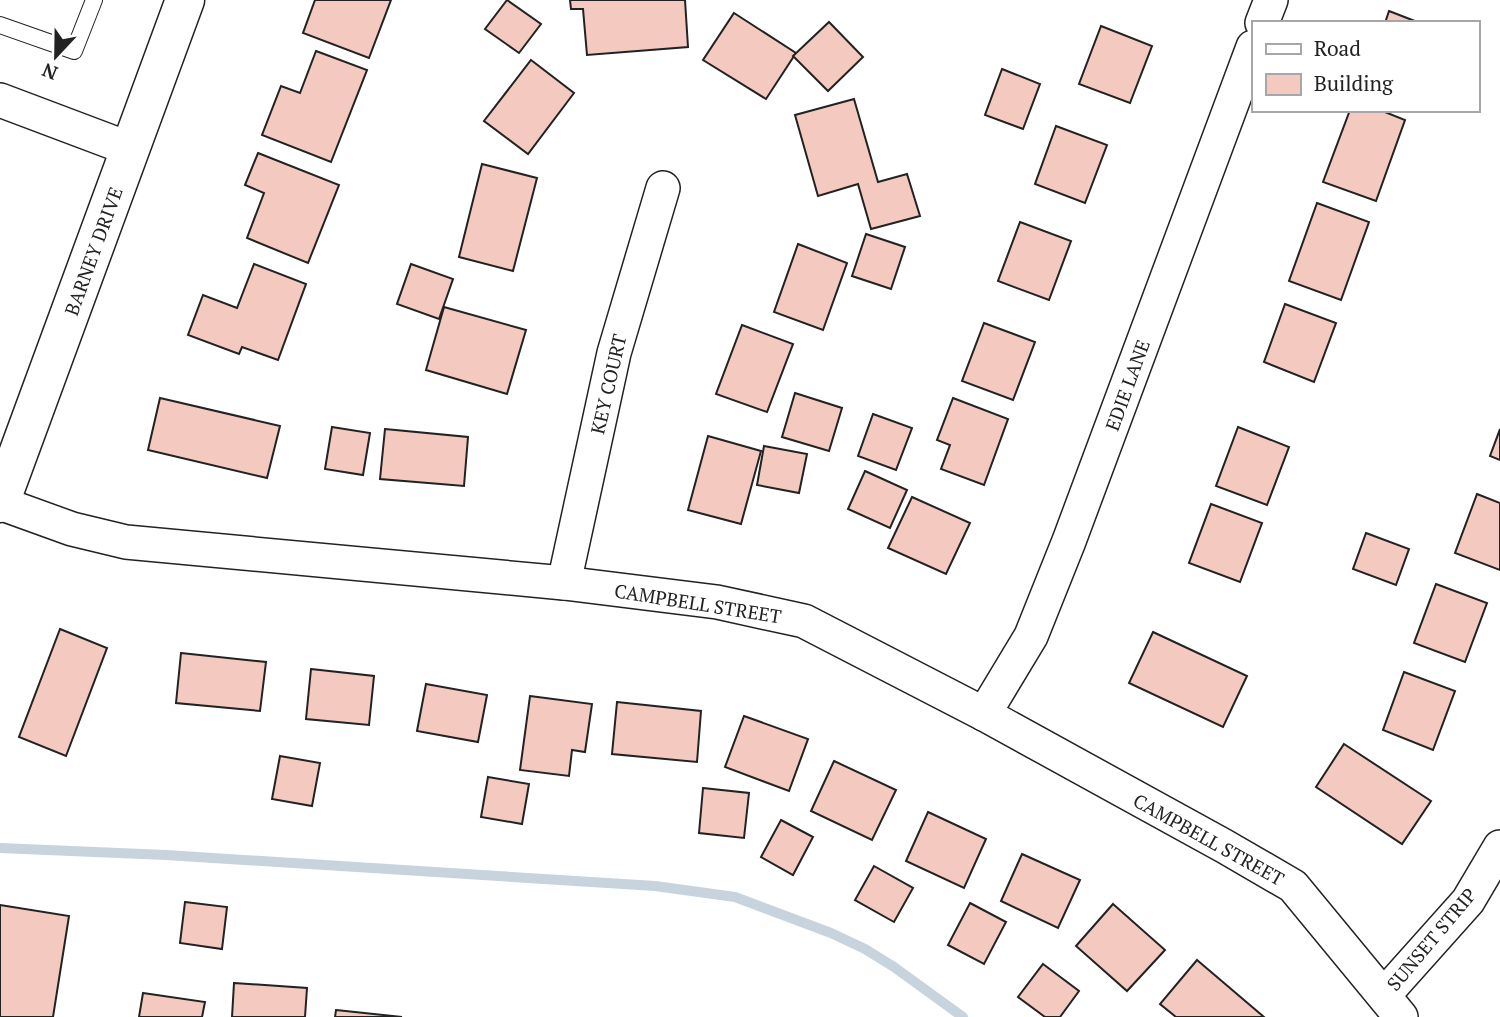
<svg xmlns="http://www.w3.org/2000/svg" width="1500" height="1017" viewBox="0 0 1500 1017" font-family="'PT Serif',serif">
<rect width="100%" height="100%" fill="#fff"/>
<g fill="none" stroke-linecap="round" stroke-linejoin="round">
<polyline stroke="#c7d3dd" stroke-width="10" points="0,848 166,855 655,886 735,897 831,933 865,949 894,967 963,1017"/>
</g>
<g fill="#f3c9c0" stroke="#222" stroke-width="2">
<polygon points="315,0 391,0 369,58 303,33"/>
<polygon points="507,0 541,24 519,53 485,29"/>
<polygon points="570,0 685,0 688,47 587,55 583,9 571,9"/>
<polygon points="1389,11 1420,23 1385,23"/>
<polygon points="734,13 796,53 766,99 703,60"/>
<polygon points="829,22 863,57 828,91 793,56"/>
<polygon points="1101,26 1152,46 1130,103 1079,84"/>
<polygon points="316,51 367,70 331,162 262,135 281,86 300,93"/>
<polygon points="531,60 574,93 528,154 484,121"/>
<polygon points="1002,69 1040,84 1023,129 985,115"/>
<polygon points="854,99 878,182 907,174 920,216 871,229 858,184 818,196 795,115"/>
<polygon points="1350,110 1380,110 1405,120 1376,201 1323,182"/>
<polygon points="1056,126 1107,145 1085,203 1035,184"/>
<polygon points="258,153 339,185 308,263 247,238 264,193 245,185"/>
<polygon points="482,164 537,178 513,271 459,257"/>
<polygon points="1317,203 1369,222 1341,300 1289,281"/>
<polygon points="1020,222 1071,241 1049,300 998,281"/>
<polygon points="866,234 905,247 891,289 852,276"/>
<polygon points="798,244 847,263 823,330 774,312"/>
<polygon points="254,264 306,284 278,360 242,347 239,354 188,335 203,295 237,308"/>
<polygon points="411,264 453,279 439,319 397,304"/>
<polygon points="1285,304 1336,323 1314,382 1264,362"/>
<polygon points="444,307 526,330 507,394 426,370"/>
<polygon points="984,323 1035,342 1013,400 962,381"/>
<polygon points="742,325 793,344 767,412 716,394"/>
<polygon points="795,393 842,408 829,451 782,437"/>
<polygon points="160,398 280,426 267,478 148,450"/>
<polygon points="953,398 1008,419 984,485 941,469 950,445 937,440"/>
<polygon points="873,414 912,428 896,470 858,456"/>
<polygon points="332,427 370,433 363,475 325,469"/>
<polygon points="1238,427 1289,447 1267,505 1216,486"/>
<polygon points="385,429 468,437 464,486 380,479"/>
<polygon points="1500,429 1500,460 1490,456"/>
<polygon points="708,436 761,451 741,524 688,510"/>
<polygon points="764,446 807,454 799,493 757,485"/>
<polygon points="865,471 907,490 890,528 848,509"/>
<polygon points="1477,494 1500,503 1500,570 1455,553"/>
<polygon points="912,497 970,523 946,574 888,548"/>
<polygon points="1211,504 1262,523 1240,582 1189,563"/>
<polygon points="1366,533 1409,549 1396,585 1353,569"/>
<polygon points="1436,584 1487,603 1465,662 1414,643"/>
<polygon points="60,629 107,648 66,756 19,737"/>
<polygon points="1153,632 1247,676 1223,727 1129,683"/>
<polygon points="181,653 266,662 260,711 176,703"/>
<polygon points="311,669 374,676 369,725 306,719"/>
<polygon points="1404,672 1455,691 1433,750 1383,730"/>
<polygon points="426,684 487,695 478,742 417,731"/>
<polygon points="530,696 592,704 585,752 572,750 569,776 520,770"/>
<polygon points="617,702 701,711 697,762 612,754"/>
<polygon points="744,716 808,739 789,791 725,767"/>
<polygon points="1344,744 1431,801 1402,844 1316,787"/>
<polygon points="280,756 320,763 312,806 272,799"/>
<polygon points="834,761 896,790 872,840 811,811"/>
<polygon points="488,777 529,784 522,824 481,817"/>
<polygon points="703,788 749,793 744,838 699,833"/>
<polygon points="928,812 986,839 964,888 906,861"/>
<polygon points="781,820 813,837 793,875 761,857"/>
<polygon points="1022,854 1080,880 1058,928 1001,901"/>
<polygon points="874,866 913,888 894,922 855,900"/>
<polygon points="185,902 227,907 222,949 180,943"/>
<polygon points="970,903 1006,922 984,964 948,945"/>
<polygon points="1113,904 1165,950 1127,991 1076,946"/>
<polygon points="0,905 69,916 53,1017 0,1017"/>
<polygon points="1197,960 1264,1017 1176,1017 1160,1004"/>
<polygon points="1043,964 1079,991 1060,1017 1045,1017 1018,997"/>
<polygon points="234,983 307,988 305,1017 232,1017"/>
<polygon points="143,993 205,1002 202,1017 139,1017"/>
<polygon points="336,1010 402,1017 335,1017"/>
</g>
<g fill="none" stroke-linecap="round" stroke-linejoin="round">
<g stroke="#222" stroke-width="18">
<polyline id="lane" points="0,25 74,51 94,0"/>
</g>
<g stroke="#222" stroke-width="36">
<g id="street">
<polyline points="1262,23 1271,0"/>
<polyline points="0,100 130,149"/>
<polyline points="0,503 72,529 126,542 564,583 717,602 804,621 984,714 1224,846 1293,886 1401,1017"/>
<polyline points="564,583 614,353 663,188"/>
<polyline points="984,714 1031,636 1069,541 1253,47"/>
<polyline points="1384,995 1468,901 1500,847"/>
</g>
</g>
<g stroke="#222" stroke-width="41">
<polyline id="secondary" points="0,503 185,0"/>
</g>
<use href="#lane" stroke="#fff" stroke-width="16"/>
<use href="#street" stroke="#fff" stroke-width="33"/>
<use href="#secondary" stroke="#fff" stroke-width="38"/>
</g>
<g text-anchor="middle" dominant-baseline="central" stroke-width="5" stroke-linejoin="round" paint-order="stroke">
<g font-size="19" fill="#222" stroke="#fff">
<text transform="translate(93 251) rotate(-70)">BARNEY DRIVE</text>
<text transform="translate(608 384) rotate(-77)">KEY COURT</text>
<text transform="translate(1127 385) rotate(-70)">EDIE LANE</text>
<text transform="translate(698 603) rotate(9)">CAMPBELL STREET</text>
<text transform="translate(1209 839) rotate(29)">CAMPBELL STREET</text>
<text transform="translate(1431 939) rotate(-50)">SUNSET STRIP</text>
</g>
</g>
<rect x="1252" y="21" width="228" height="91" fill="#ffffff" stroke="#a7a7a7" stroke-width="2"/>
<rect x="1266" y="44" width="35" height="10" fill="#ffffff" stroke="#a7a7a7" stroke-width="2"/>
<text x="1314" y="56" font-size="21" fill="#222222">Road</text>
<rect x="1266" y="74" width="35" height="21" fill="#f3c9c0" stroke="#a7a7a7" stroke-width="2"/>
<text x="1314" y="91" font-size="21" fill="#222222">Building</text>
<g transform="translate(56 56) rotate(202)" stroke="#ffffff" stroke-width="5" paint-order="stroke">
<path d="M0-5L12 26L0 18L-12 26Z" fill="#222222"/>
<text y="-10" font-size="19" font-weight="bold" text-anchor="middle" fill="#222222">N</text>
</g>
</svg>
